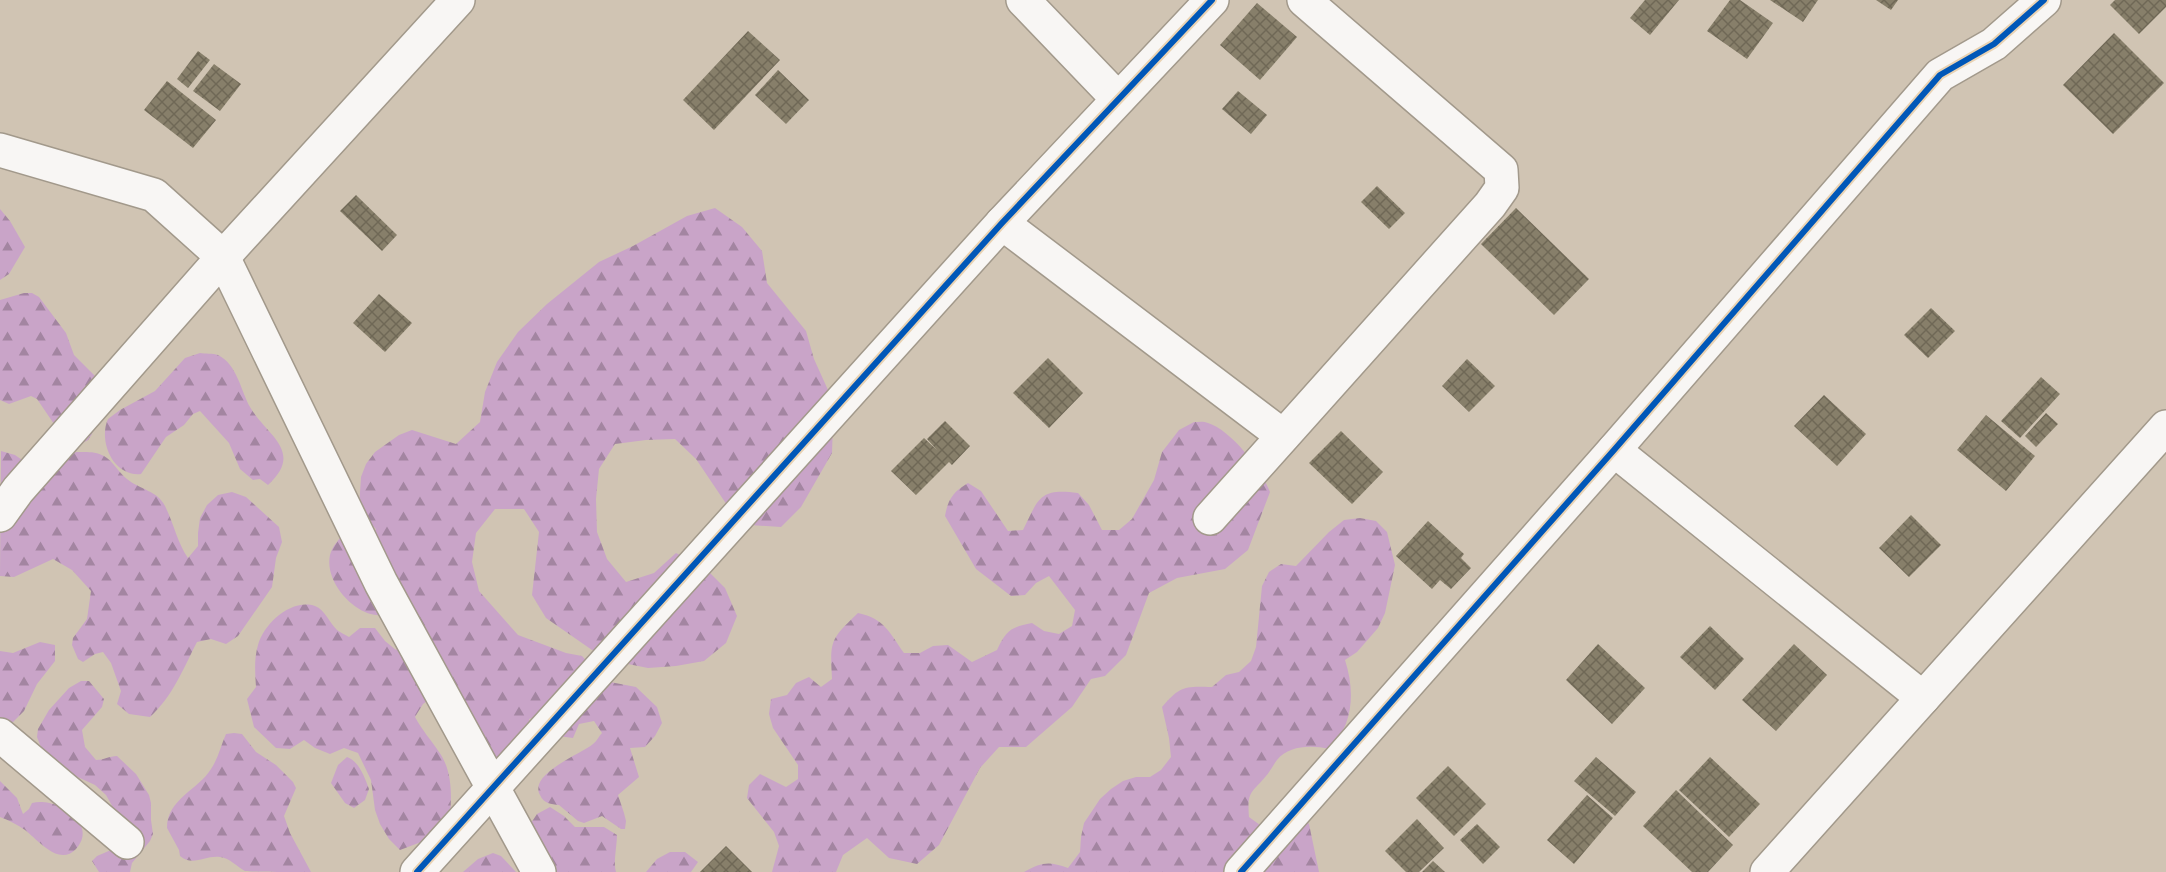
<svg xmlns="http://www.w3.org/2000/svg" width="2166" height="872" viewBox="0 0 2166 872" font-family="'Zilla Slab',serif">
<defs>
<pattern id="forest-firs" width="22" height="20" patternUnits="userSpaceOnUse" patternTransform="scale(1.5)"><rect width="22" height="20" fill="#c9a4c8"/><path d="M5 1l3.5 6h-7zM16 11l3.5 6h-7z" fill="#a385a1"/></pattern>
<pattern id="building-cross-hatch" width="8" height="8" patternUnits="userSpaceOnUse" patternTransform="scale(1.5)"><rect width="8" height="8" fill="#877f6a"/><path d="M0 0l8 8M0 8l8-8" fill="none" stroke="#6f6856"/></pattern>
</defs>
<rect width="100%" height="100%" fill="#d0c4b3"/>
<g fill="url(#forest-firs)">
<path d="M715,208l27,19 20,24 5,32 39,48 8,28 14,31 5,31 -1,32 -31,54 -20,20 -31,-2 -21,-17 -33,-49 -21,-20 -29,1 -31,4 -16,25 -3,30 1,33 10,27 19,23 28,-9 22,-20 27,13 22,22 12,28 -11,27 -22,18 -28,5 -28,2 -30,-6 -26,-12 -46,-32 -14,-23 7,-63 -15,-23h-29l-19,24 -4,29 7,29 39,44 48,18 16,3 23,25 31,6 21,20 5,16 -7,13 -10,11 -15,1 9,29 -21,18 6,18 2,8 -1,8h-4l-19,-13 -18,7 -6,-2 -19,-16c-8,-1 -15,-1 -19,-10 -12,-21 41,-41 53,-51 4,-3 6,-8 9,-11l-8,-12 -15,3 -6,14 -15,-2 -17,-21 -12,4 5,15 -30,47 -70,-85 -11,8 -8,13c7,13 16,23 24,35 13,18 13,42 11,64l-21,23 -29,11 -11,-11 -9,-15 -5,-14 -4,-30 -13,-27 -14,-5 -14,6 -15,-6 -11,-8 -14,9 -14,-1 -22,-21 -7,-28 9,-12c-1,-14 -2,-29 2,-42 6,-22 34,-47 57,-39 10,4 14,16 22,24 3,2 8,5 12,7l11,-9h15l10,13 11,9 6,-13 -18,-21c-7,-1 -13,-1 -19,-4 -19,-8 -40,-34 -35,-57 2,-9 10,-17 16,-23l25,7 5,-10 -9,-9 -8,-12 2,-31 5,-13 9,-12 24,-17 13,-5 44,14 24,-22 5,-30 12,-30 21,-30 29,-28 52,-42 34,-16 54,-30z"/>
<polygon points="0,209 10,221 25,247 9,274 0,280"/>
<polygon points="24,293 32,293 39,297 66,333 74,355 103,384 93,420 92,434 88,440 81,444 74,443 54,424 37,399 31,396 9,404 0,400 0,300"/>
<path d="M200,353c5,1 13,0 18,2 19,9 23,36 32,52 16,28 55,44 18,78l-8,-6 -7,1 -13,-11 -11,-26 -29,-32 -7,3 -9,11 -18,12 -25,37c-28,3 -43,-33 -33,-55l12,-9 35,-19 30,-33z"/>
<path d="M1194,422c4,0 10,-1 14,1 23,7 54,47 62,69l-22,58 -23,19 -48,9 -28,15 -23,62 -21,21 -14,3 -19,28 -46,40h-27l-19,21 -41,77 -22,19 -28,-6 -22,-20 -24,17 -7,17h-64l7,-26 -5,-14 -27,-34 2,-13 11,-11 26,13 12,-8v-14l-25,-37 -4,-14 2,-15 16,-4 9,-12 13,-6 12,10 11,-8c-2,-39 -2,-39 26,-66 27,6 31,19 46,40h16l13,-7 15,-1 24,17 25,-12c9,-20 14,-23 35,-27l12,8 15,3 13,-8 3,-16 -26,-34 -13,7 -11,12 -14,1 -35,-27 -31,-53c3,-17 8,-24 23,-33l13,8 27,40 15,-1c16,-32 16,-42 55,-37l11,12 13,25h17l13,-11 22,-39 8,-28 17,-22z"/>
<path d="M1,451l14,4 26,18 14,-4 21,-17c9,0 20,-1 28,4 9,5 15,17 23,23 12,10 31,12 38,27 9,18 12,36 23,52l10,-12v-13l2,-15 7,-13 11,-10 14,-3 14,5 33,30 3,15 -6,16 -4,29 -34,49 -12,8 -15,-5 -14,3c-14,27 -24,54 -47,75l-21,-3 -12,-10 4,-13 -10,-28 -8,-11 -8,2 -12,8 -5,-3 -6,-14 1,-7 14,-19 4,-28 -19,-21 -19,-11 -39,18 -14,-1z"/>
<path d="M1360,518l16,3 11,11 8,33 -10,48 -7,15 -21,24 -12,8c10,31 9,65 -16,89 -17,-4 -40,-4 -52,11 -4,5 -7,12 -11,16 -15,18 -19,15 -17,41l11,8 11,-10 28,-2 10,11 10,48h-295c18,-10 25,-11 44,-4l12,-16 1,-15 3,-14 16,-24 11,-10 12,-8 13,-4h14l11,-7 10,-13 -2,-19 -7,-31c18,-21 22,-21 50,-20l14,-12 13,-3 12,-11 5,-14 6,-61 7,-14 12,-8 15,2 33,-34 15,-12z"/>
<polygon points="40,642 55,645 55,661 37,684 24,711 13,722 0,722 0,651 13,653"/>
<path d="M81,681h8l15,18 -2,8 -20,23 3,17 11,13c8,0 13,-4 21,-4l19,18 13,21 2,8v17l2,14 -3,7 -18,22 -2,9h-31l-7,-11 5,-5 21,-9 -3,-36 -9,-16 -11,-10 -39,-18 -14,-17 -5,-13 1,-8 11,-19 20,-22z"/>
<path d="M234,733l8,1 14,18 20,13 17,17 3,6 -12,28 6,17 21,39c-11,0 -59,0 -66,-1 -8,-4 -15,-13 -25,-14 -15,-2 -27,10 -40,-1l-1,-6 -12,-22c0,-29 31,-38 44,-59 7,-10 10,-24 15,-35z"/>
<path d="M347,757c12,4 18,21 22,32l-4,11 -11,8 -9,-5 -14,-20 7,-18z"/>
<path d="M0,781l17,17 6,16 6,-5 3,-6c23,-7 68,20 44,46 -17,18 -38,-9 -51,-19 -7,-5 -17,-10 -25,-13z"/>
<path d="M550,807l14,9 11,11h29l13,8c0,11 -4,27 -1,37h-79l-8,-46 8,-12z"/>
<polygon points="670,852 685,852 698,862 691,872 646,872 657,859"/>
<polygon points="493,853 501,856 516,872 463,872 478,859"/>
</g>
<g fill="url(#building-cross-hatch)">
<polygon points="1645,0 1679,0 1650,35 1630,18"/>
<polygon points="1730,0 1740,0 1773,23 1747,59 1707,31"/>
<polygon points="1770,0 1818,0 1803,22"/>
<polygon points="1876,0 1898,0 1891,10"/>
<polygon points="2115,0 2166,0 2166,7 2139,34 2110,5"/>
<polygon points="1257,3 1297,37 1260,80 1220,45"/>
<polygon points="748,31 780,60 714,130 683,100"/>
<polygon points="2114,33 2164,83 2113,134 2063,85"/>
<polygon points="198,51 210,60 188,88 177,79"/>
<polygon points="214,64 241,84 220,111 193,91"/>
<polygon points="778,70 809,100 786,124 755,95"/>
<polygon points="167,81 216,120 193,148 144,110"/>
<polygon points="1238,91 1267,115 1251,134 1222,109"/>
<polygon points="1377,186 1405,213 1389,229 1361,202"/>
<polygon points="356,195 397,235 382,251 340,211"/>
<polygon points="1516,208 1589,279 1554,315 1481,244"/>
<polygon points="379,294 412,323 385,352 353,323"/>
<polygon points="1931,308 1955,331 1928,358 1904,335"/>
<polygon points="1048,358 1083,393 1049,428 1013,393"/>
<polygon points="1467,359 1495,386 1469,412 1442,386"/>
<polygon points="2041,377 2060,394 2020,438 2001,421"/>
<polygon points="1824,395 1866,434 1837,466 1794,426"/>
<polygon points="2046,413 2058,424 2036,447 2025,436"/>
<polygon points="1986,415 2035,456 2006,491 1957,450"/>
<polygon points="945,421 970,446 952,465 949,462 916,495 891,471 924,438 937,450 927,439"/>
<polygon points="1341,431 1383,472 1352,504 1309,463"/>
<polygon points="1911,515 1941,545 1909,577 1879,548"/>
<polygon points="1428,521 1464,554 1461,558 1471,568 1451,589 1440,580 1432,589 1396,556"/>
<polygon points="1710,626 1744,659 1715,690 1680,657"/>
<polygon points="1598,644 1645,688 1612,724 1566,680"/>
<polygon points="1794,644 1827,675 1776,731 1742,700"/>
<polygon points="1596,757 1636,792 1615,816 1574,781"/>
<polygon points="1710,757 1760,804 1729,837 1679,790"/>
<polygon points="1448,766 1486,804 1454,836 1416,798"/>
<polygon points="1676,790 1733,845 1708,872 1692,872 1643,826"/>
<polygon points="1587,795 1613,818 1574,864 1547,840"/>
<polygon points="1417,819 1444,848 1419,872 1406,872 1385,851"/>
<polygon points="1477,824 1500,847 1483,864 1460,840"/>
<polygon points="726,846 752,872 700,872"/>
<polygon points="1433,861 1445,872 1422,872"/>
</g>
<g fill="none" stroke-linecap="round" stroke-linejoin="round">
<g stroke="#a2998b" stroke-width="36">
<g id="minor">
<polyline points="1023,0 1118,99"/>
<polyline points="0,150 154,195 223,257 381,583 539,872"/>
<polyline points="1002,223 1283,436"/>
<polyline points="1614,450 1923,698"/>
<polyline points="0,515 18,490 223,257 458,0"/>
<polyline points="1210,518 1490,205 1502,188 1501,170 1304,0"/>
<polyline points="0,735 127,842"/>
<polyline points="417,872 1002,223 1212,0"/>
<polyline points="1241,872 1614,450 1940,75 1994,44 2044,0"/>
<polyline points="1767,872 2166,427"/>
</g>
</g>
<use href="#minor" stroke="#f8f6f4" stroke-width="33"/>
<g stroke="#ead3b3" stroke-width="10">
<g id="cycleway">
<polyline points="417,872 1002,223 1212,0"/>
<polyline points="1241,872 1614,450 1940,75 1994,44 2044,0"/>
</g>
</g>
<use href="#cycleway" stroke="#0057b8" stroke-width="6"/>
</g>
</svg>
